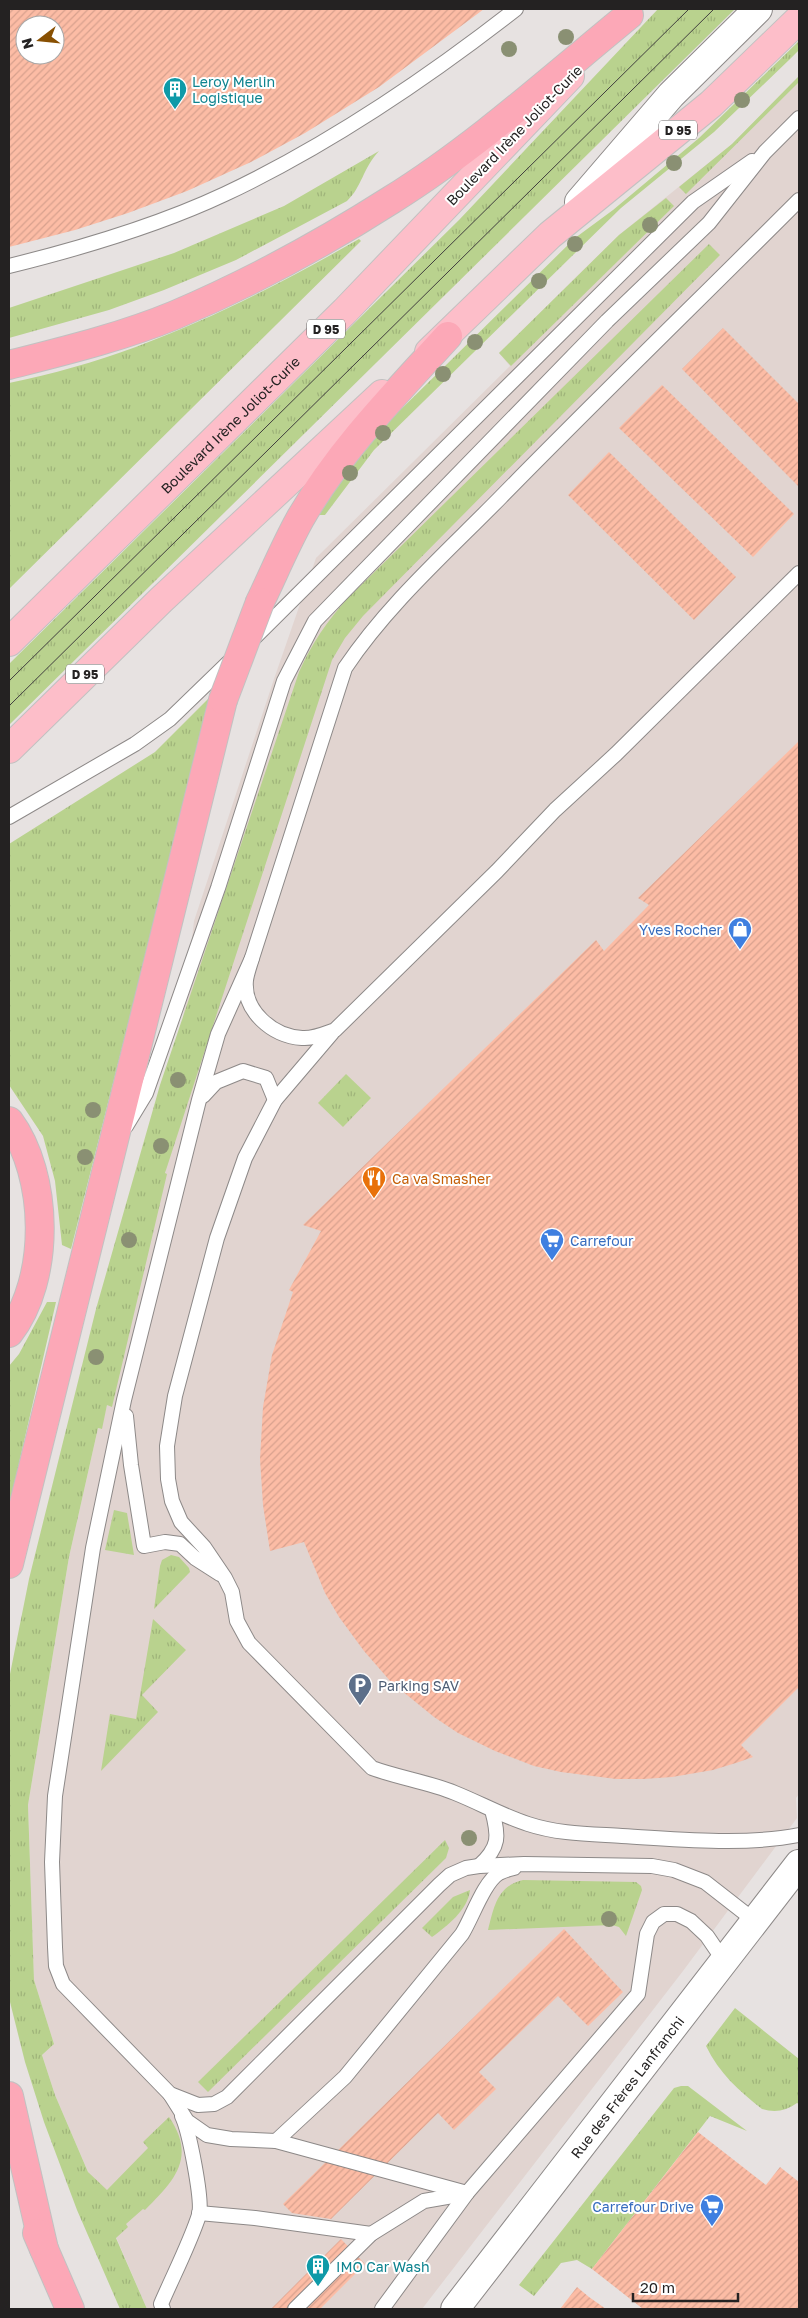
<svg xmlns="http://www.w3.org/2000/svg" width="808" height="2318" viewBox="0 0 808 2318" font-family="'Golos Text',sans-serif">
<defs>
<pattern id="grass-tufts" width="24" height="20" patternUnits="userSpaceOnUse" patternTransform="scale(1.25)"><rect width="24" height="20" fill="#b9d28e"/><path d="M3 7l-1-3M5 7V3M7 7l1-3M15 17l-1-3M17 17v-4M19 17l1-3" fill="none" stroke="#9fb47a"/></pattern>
<pattern id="building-hatch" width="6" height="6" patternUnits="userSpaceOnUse" patternTransform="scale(1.25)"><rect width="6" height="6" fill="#fcbca5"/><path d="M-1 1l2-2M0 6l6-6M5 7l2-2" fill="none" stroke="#d8a18e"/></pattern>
</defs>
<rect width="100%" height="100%" fill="#e7e2e1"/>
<polygon fill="#e1d4d0" points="799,76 799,1794 796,1798 797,1818 683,1971 422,2309 147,2309 55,2095 42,2055 54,2044 34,1980 28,1805 69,1557 98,1428 101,1429 166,1170 194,921 274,679 316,558 510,366 499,353 619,235 732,144"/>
<g fill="url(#grass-tufts)">
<polygon points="658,9 735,9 9,725 9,664 459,220"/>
<polygon points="799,41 799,50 789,60 714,132 621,208 374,450 325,515 315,515 379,431 575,238 613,210 699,138"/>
<polygon points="799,76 799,82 686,194 679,187 732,144"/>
<path d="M379,151c-16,17 -17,36 -32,50l-111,59 -72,30 -55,20 -100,28v-30l165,-55 110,-47z"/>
<polygon points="666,198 674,206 511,366 499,353 619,235"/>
<path d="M359,239l2,2 -352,348v-206c126,-25 240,-81 350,-144z"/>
<path d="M709,244l11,11 -357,361 -18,22 -13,22 -166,510 -1,3 2,1 -55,233 -5,-2 -5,24 -4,-1 -29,129 -41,248 6,175 20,64 -12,11 13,40 33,77 19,18 41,-42 -5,-6 26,-25c28,41 5,64 -24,93l-2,-1 -17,15 2,3 -12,11 31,71h-27l-43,-99 -33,-88 -19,-60 -16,-64v-319l20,-100 67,-270 64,-224 139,-413c13,-29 28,-51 49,-74z"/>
<polygon points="211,696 71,1249 62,1245 55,1181 43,1136 9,1085 9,844 155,752"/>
<polygon points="346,1074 371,1098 343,1127 318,1103"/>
<polygon points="47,1302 56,1302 9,1507 9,1366 19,1354"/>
<polygon points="114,1510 127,1513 134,1555 105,1550"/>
<polygon points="171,1555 179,1557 189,1568 190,1572 154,1609 160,1566 162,1560"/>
<polygon points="153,1619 186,1650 142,1695 158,1712 101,1771 110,1714 136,1719"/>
<polygon points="445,1840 449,1848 446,1858 208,2092 198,2082"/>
<path d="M523,1880l113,2 5,4 1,4 -16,46 -7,-9 -7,-2 -124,5c6,-23 9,-44 35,-50z"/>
<path d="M470,1890c-2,20 -23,36 -38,47l-10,-9 31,-31z"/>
<path d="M735,2008l64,51v45l-2,-1c-11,8 -22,10 -35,6 -23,-18 -43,-36 -56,-63z"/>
<polygon points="681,2086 688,2086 747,2131 710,2116 592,2269 577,2260 561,2263 534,2296 519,2285 674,2088"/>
</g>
<g fill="url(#building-hatch)" fill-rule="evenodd">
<path d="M9,9h475l-105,78 -74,46 -54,29 -64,29 -59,22 -53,17 -66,17zM25,25h30v30h-30z"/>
<polygon points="723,328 799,404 799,487 682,369"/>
<polygon points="662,385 794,514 753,557 619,428"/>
<polygon points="609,452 736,577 694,620 568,495"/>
<polygon points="799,741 799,1687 741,1745 753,1757 739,1762 713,1770 672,1777 644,1779 616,1779 561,1772 534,1766 495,1751 458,1733 434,1717 391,1682 364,1651 339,1617 325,1593 304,1542 270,1551 263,1505 260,1459 263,1407 272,1355 293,1292 289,1290 321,1231 303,1225 596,940 604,951 649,905 638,898"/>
<polygon points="564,1929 623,1992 588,2026 558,1996 479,2072 496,2089 454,2130 438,2113 331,2219 292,2213 283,2204"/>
<polygon points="698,2132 766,2185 780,2167 799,2182 799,2309 643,2309 592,2269"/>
<polygon points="341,2239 365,2264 320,2309 271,2309"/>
<polygon points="577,2287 589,2297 606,2309 560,2309"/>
</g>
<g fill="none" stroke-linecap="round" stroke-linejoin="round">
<g stroke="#8d8988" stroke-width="16">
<g id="service">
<path d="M799,200c-99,99 -200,197 -298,297 -54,55 -113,107 -156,171l-93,290c-2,7 -5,15 -6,22 -3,31 26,56 56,58 11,1 22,-4 33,-8l162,-159 58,-61 61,-56 183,-181"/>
<path d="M9,266c73,-18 148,-40 216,-72 104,-49 200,-114 291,-185"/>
<polyline points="252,640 693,202 752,161"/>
<polyline points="9,817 135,744 170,719 231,660"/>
<polyline points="252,958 218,1034 199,1100 124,1400 93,1548 55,1796 52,1862 55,1947 56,1966 63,1984 170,2094 198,2105 214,2104 227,2097 439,1885 450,1875 466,1868 479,1866 524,1864 652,1866 674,1870 705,1882 755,1921"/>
<path d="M332,1033l-57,67 -30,58 -28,80 -42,158 -8,50 1,33 4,22 9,21 23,25 21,31 7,14 5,29 12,22 123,125c27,10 57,14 83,25 25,10 48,23 73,31 30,10 63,10 94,12 56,3 122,10 177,-1"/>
<polyline points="203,1096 216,1082 243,1071 266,1078 275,1100"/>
<polyline points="126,1126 146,1093 218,888 284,681 315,621 607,321 709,223 765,152 799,118"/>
<polyline points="126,1416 131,1465 144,1546 165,1542 180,1544 195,1558 220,1574"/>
<path d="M479,1866c21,-19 20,-30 13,-56"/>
<polyline points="170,2094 187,2121 207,2135 231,2139 276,2141 467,2193 638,1994 647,1934 653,1922 664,1914 677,1914 691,1921 707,1936 724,1961"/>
<path d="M276,2141l69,-64 117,-143c10,-16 22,-52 37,-61 4,-2 10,-4 15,-5"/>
<polyline points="199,2213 255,2218 371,2234"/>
<path d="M163,2309l-2,-5c12,-28 29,-61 38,-89 4,-14 -10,-85 -17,-99"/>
<polyline points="295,2309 371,2234 424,2201 464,2194"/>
<polyline points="382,2309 467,2193"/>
</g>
</g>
<g stroke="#8d8988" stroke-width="30">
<g id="minor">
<polyline points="579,202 671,95 758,9"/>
<path id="s1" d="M455,2309l344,-445"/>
</g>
</g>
<g stroke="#c2c1c1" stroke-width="30">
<g id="primary">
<polyline points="429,352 550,235 711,104 799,19"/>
<path id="s2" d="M9,642l336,-331 225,-235"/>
<polyline points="9,749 161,600 382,394"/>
</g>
</g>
<g stroke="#c2c1c1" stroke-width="30">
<g id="trunk">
<path d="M9,365c55,-14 113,-28 166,-50 75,-32 147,-71 216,-115 85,-53 161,-122 238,-185"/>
<path d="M260,602c13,-27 25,-56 40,-83 39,-68 95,-125 148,-183"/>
<path d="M9,1121c40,54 42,158 0,212"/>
<polyline points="9,1564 223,700"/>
<polyline points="9,2096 44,2249"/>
<polyline points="37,2233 70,2309"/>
</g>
</g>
<use href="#service" stroke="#fff" stroke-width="14"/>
<use href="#minor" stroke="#fff" stroke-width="28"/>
<use href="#primary" stroke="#fdbec9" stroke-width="28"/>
<use href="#trunk" stroke="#fca8b7" stroke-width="28"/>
<g stroke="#403e3e" stroke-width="1">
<polyline points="9,681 689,9"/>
<polyline points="9,706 714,9"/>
</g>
<g stroke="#c2c1c1" stroke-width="30" stroke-linecap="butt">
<polyline id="trunk-bridge" points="223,700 260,602"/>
</g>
<use href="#trunk-bridge" stroke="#fca8b7" stroke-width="28"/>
</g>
<g fill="#8a9073">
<circle cx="566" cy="37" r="8"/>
<circle cx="509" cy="49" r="8"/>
<circle cx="742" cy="100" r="8"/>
<circle cx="674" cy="163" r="8"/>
<circle cx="650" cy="225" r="8"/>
<circle cx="575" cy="244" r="8"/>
<circle cx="539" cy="281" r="8"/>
<circle cx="475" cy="342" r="8"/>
<circle cx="443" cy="374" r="8"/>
<circle cx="383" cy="433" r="8"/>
<circle cx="350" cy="473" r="8"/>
<circle cx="178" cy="1080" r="8"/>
<circle cx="93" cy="1110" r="8"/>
<circle cx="161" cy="1146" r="8"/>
<circle cx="85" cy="1157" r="8"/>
<circle cx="129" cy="1240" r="8"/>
<circle cx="96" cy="1357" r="8"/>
<circle cx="469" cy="1838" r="8"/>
<circle cx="609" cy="1919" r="8"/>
</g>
<defs>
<g id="building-pin" transform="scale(1.25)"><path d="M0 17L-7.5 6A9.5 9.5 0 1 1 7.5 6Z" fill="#0f9aa8" stroke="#fff"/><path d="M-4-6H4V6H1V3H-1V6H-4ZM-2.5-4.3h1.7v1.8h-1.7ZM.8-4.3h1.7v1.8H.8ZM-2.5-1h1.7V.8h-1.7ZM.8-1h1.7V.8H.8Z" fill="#fff"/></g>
<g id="shop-pin" transform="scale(1.25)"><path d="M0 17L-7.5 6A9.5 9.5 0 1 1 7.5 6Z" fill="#3f7fe0" stroke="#fff"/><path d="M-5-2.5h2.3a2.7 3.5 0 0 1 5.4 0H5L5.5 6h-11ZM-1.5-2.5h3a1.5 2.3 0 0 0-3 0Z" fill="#fff"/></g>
<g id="restaurant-pin" transform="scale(1.25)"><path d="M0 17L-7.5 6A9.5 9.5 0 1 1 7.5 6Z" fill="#e8710a" stroke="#fff"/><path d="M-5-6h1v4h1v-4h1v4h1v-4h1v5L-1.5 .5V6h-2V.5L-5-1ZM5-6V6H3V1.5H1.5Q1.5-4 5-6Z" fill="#fff"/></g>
<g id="supermarket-pin" transform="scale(1.25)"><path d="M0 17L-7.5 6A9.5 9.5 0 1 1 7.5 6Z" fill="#3f7fe0" stroke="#fff"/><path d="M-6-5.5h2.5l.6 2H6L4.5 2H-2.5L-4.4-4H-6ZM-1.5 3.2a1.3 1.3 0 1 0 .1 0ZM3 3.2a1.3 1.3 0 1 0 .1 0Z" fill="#fff"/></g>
<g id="parking-pin" transform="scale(1.25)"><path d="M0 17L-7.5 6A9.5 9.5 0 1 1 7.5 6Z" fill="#5c6f8a" stroke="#fff"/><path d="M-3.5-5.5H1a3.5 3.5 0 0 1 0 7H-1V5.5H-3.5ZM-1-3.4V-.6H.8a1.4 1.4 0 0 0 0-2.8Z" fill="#fff"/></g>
</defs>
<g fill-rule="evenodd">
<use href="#building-pin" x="175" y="89"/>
<use href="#shop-pin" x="740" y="929"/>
<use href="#restaurant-pin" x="374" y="1178"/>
<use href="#supermarket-pin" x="552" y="1240"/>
<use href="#parking-pin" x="360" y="1685"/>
<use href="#supermarket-pin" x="712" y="2206"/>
<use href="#building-pin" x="318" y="2266"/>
</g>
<g text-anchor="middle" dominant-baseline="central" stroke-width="4" stroke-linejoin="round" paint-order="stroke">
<g fill="#fff" stroke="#666464" stroke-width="1">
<rect x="659" y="120.5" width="38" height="19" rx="4"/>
<rect x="307" y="319.5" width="38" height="19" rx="4"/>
<rect x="66" y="664.5" width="38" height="19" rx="4"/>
</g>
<g font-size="12" font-weight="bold" fill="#242222">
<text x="678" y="130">D 95</text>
<text x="326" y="329">D 95</text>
<text x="85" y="674">D 95</text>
</g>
<g font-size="14" fill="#0d838f" stroke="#fff" text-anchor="start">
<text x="192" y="81">Leroy Merlin<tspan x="192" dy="16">Logistique</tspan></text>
<text x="336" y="2266">IMO Car Wash</text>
</g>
<g font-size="14" fill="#242222" stroke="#fff">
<text transform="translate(514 135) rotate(-46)">Boulevard Irène Joliot-Curie</text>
<text stroke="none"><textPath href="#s2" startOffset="310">Boulevard Irène Joliot-Curie</textPath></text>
<text stroke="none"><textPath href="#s1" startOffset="281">Rue des Frères Lanfranchi</textPath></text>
</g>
<g font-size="14" fill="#366cbe" stroke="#fff" text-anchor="end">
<text x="722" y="929">Yves Rocher</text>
<text x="570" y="1240" text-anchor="start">Carrefour</text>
<text x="694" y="2206">Carrefour Drive</text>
</g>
<g font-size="14" fill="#c56008" stroke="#fff" text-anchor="start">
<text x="392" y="1178">Ca va Smasher</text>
</g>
<g font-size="14" fill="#4e5e75" stroke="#fff" text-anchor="start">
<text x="378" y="1685">Parking SAV</text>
</g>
</g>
<rect width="808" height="2318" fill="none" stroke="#242222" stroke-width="20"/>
<g transform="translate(40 40) rotate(254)"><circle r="24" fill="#ffffff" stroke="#a7a7a7"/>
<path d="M0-4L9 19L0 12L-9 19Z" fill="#885002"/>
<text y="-8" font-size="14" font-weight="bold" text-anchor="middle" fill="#242222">N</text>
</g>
<path d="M633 2293v8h105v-8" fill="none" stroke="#242222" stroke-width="2.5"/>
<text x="640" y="2293" font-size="15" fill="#242222" stroke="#ffffff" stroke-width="4" paint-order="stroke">20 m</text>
</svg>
